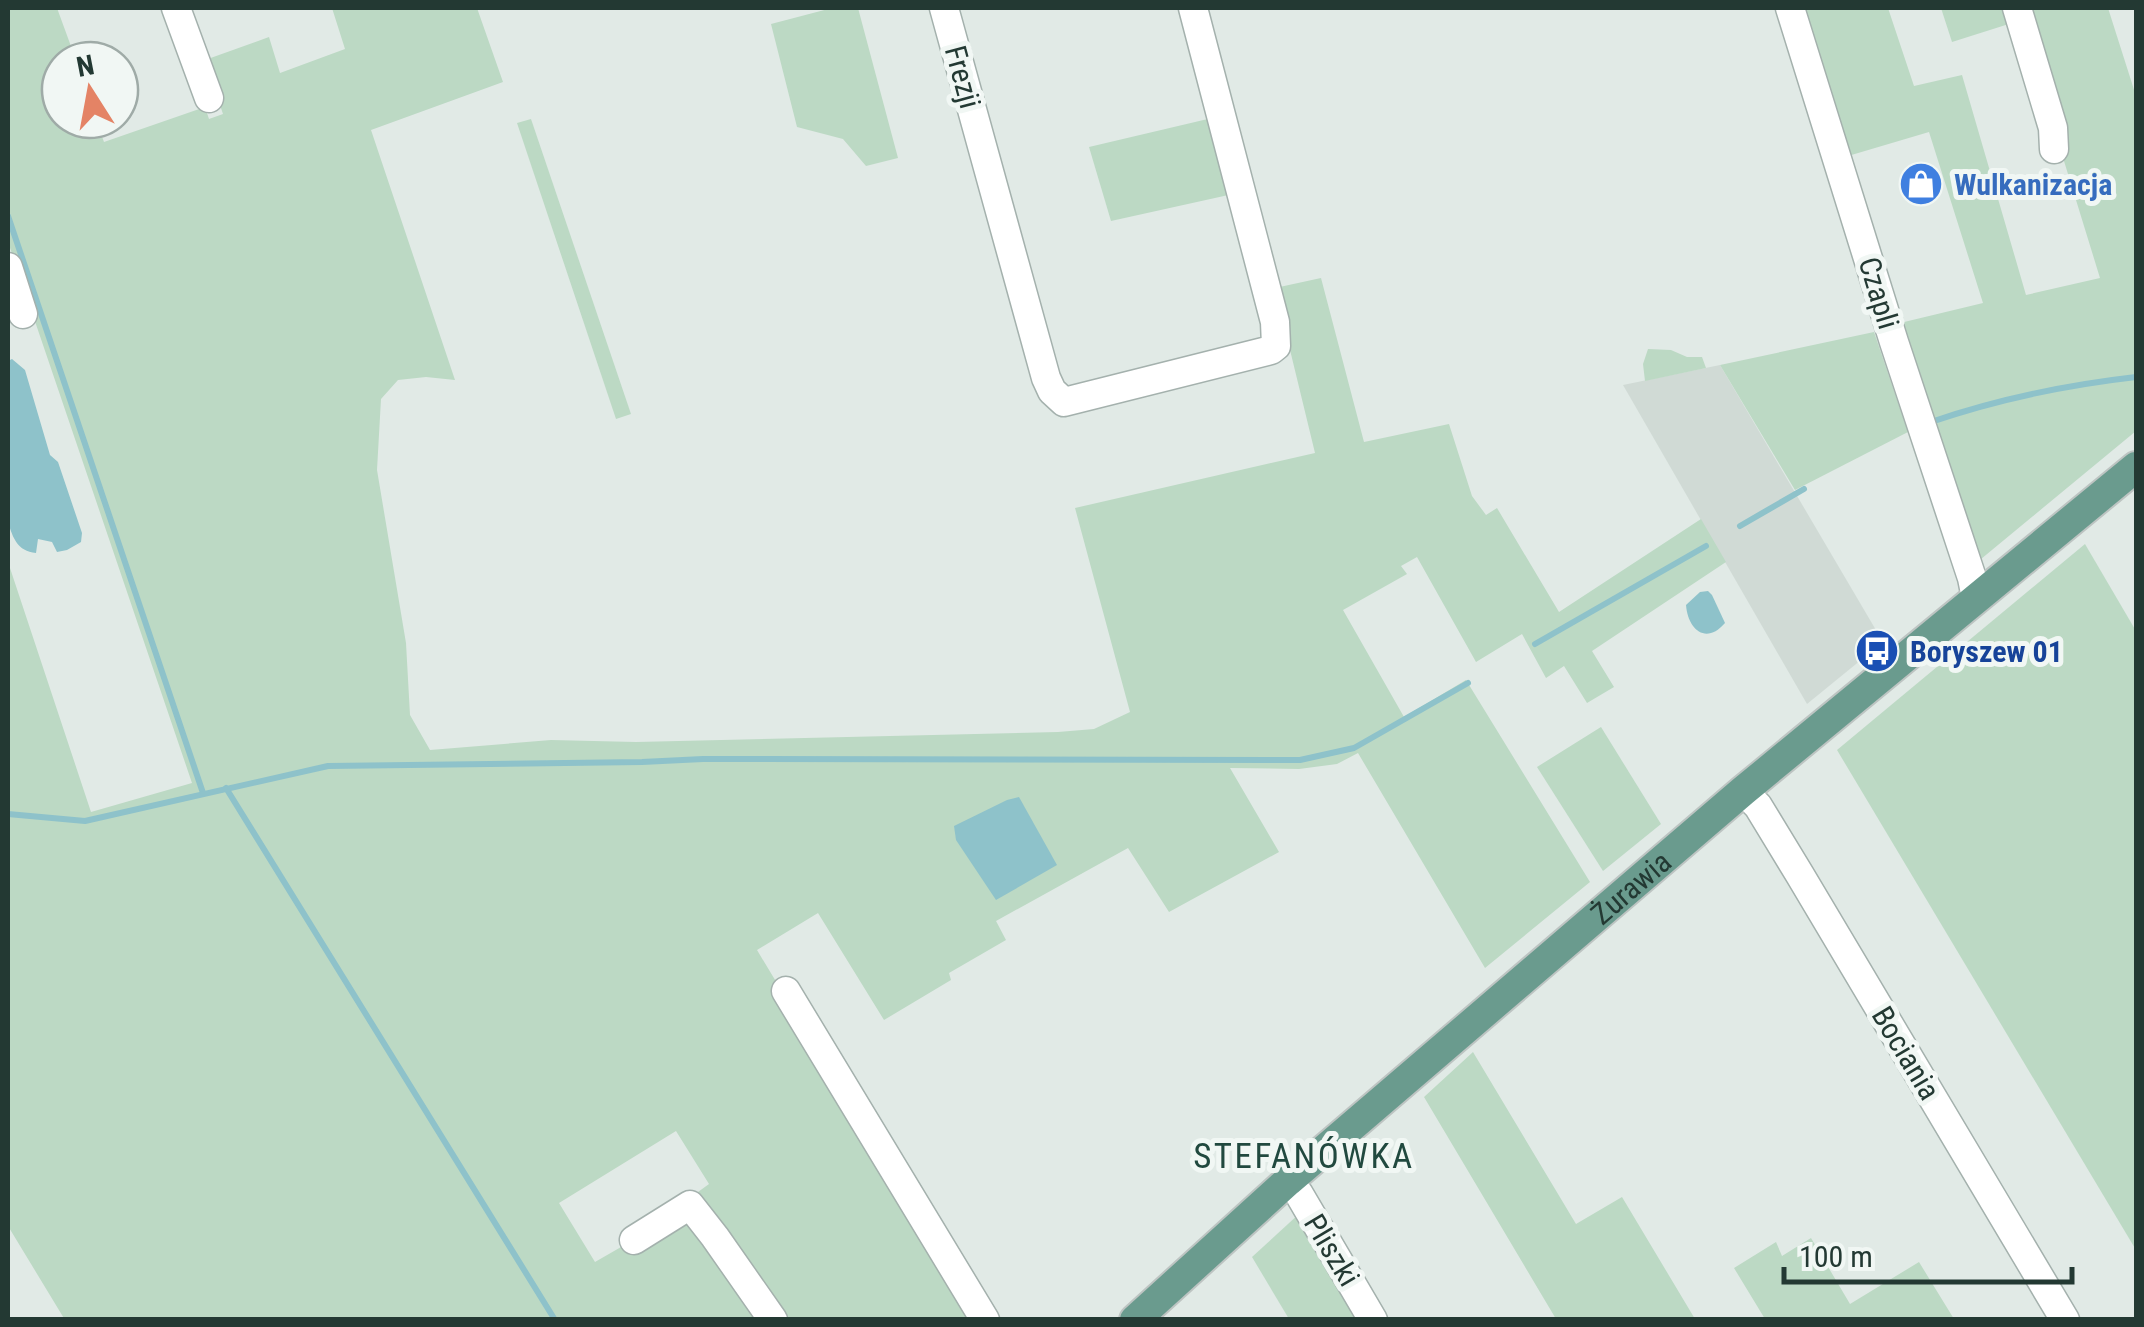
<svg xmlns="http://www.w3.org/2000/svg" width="2144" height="1327" viewBox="0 0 2144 1327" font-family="'Roboto Condensed',sans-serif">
<rect width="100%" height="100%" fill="#e1eae6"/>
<polygon fill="#d0dad5" points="1720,365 1883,642 1807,704 1623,385"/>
<g fill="#bcd9c4" fill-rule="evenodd">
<path d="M8,8h49l19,52h-16v60h36l8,22 101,-35 4,12 14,-5 -18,-54 64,-23 11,36 65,-24 -13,-41h145l26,74 -132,48 84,250 -29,-3 -28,3 -17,19 -4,71 29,173 4,72 20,35 121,-10 85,2 422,-10 36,-3 36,-17 -55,-204 240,-55 -40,-165 46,-10 43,164 85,-18 23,72 14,19 11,-7 62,104 142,-93 25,43 -134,89 22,36 -27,16 -23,-37 -18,12 -24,-44 -46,28 -59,-105 -16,9 6,8 -64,36 61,107 62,-37 124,202 -105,86 -127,-215 -21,11 -38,5 -69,-1 49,84 -110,60 -41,-64 -132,73 10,19 -57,33 2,7 -67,40 -66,-107 -61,37 222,369 -914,1 -57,-94v-664l83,250 101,-29 -184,-541zM676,1131l33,53 -81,59 -33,19 -36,-59z"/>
<polygon points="832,8 858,8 898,158 866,166 843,139 797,127 771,24"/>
<polygon points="1803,8 1888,8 1914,86 1962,75 2026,295 2100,278 2064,161 2062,137 2025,8 2108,8 2136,96 2136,431 1975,564 1900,323 1983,303 1929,132 1848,156"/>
<polygon points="1941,8 2007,8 2012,23 1952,42"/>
<polygon points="1212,118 1233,194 1111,221 1089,147"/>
<polygon points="531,119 631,414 616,419 517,123"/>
<polygon points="1874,332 1908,432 1795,490 1720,365"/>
<polygon points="1648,349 1671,350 1687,357 1702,357 1706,368 1645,381 1643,364"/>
<polygon points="2085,544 2136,631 2136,1250 1837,750"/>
<polygon points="1601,727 1661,824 1603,871 1537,767"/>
<polygon points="1473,1052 1576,1224 1622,1197 1695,1319 1556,1319 1424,1097"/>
<polygon points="1300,1213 1364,1319 1289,1319 1252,1257"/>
<polygon points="1811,1238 1850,1304 1919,1262 1954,1319 1765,1319 1734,1268 1776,1242 1782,1256"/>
</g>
<g fill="#8ec2ca">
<path d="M12,359l13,11 25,85 8,7 24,71 -1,9 -14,8 -10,2 -5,-10 -14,-3 -2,14c-19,-2 -23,-15 -28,-31v-161z"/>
<path d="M1708,591l4,4 13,28c-19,22 -37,7 -39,-18l14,-13z"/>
<polygon points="1019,797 1057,865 996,900 956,840 954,826 1007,800"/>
</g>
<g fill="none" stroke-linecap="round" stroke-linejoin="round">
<g stroke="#8ec2ca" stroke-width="6">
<polyline points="8,216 203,793"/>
<path d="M1931,422c67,-23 135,-37 205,-45"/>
<polyline points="1740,526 1804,489"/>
<polyline points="1535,644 1706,546"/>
<polyline points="226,788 555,1320"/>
<polyline points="8,814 85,821 328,766 642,762 703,759 1300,760 1354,748 1468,683"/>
</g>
<g stroke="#a4b1ad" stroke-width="31">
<g id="minor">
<polyline points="176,8 209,98"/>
<polyline points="944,8 1046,378 1052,391 1064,402 1271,350 1276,346 1275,322 1193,8"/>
<polyline points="1790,8 1894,342 1972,578 1976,598"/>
<polyline points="2017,8 2053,128 2054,149"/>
<polyline points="8,267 23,314"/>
<polyline points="1743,791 1758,806 1800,875 2065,1320"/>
<polyline points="786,991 985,1320"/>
<polyline points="1288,1181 1299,1194 1373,1320"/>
<polyline points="634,1240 690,1205 715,1237 773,1320"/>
</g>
</g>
<g stroke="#bdc4c2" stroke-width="34">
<g id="major">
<path id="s1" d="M1135,1320l153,-139 455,-390 393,-324"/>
</g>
</g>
<use href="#minor" stroke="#fff" stroke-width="28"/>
<use href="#major" stroke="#6a9b8e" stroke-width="30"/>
</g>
<defs>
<g id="shop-disc" transform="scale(2.25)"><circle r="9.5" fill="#3f7fe0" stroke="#f1f7f4"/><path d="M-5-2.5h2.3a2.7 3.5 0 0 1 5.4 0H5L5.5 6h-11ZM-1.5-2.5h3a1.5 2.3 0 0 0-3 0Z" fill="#fff"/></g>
<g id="bus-disc" transform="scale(2.25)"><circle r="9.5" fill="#1a4fb4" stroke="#f1f7f4"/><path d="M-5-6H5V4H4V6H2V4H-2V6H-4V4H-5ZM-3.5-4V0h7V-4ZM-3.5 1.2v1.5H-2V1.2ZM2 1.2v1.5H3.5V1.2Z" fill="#fff"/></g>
</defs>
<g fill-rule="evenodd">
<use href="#shop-disc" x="1921" y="184"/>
<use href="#bus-disc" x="1877" y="651"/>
</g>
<g text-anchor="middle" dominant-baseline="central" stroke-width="10" stroke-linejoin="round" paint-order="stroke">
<g font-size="30" fill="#233933" stroke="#f1f7f4">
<text transform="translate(963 77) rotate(75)">Frezji</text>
<text transform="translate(1879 293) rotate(73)">Czapli</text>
<text stroke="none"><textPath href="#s1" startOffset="658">Żurawia</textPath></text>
<text transform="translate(1906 1053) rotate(59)">Bociania</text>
<text transform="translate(1332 1250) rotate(59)">Pliszki</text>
</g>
<g font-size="30" font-weight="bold" fill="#366cbe" stroke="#f1f7f4" text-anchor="start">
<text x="1954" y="184">Wulkanizacja</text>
</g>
<g font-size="30" font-weight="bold" fill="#164399" stroke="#f1f7f4" text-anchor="start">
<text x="1910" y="651">Boryszew 01</text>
</g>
<g font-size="35" letter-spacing="2.5" fill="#21493f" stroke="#f1f7f4">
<text x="1304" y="1156">STEFANÓWKA</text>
</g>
</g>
<rect width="2144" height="1327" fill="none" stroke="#233933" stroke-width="20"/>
<g transform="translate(90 90) rotate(349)"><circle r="48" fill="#f1f7f4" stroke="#9faba7" stroke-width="2.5"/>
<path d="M0-8L18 38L0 25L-18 38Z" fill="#e48365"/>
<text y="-15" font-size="28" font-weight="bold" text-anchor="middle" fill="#233933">N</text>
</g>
<path d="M1784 1267v15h288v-15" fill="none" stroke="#233933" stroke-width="5"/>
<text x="1799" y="1267" font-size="30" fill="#233933" stroke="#f1f7f4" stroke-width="8" paint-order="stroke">100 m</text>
</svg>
